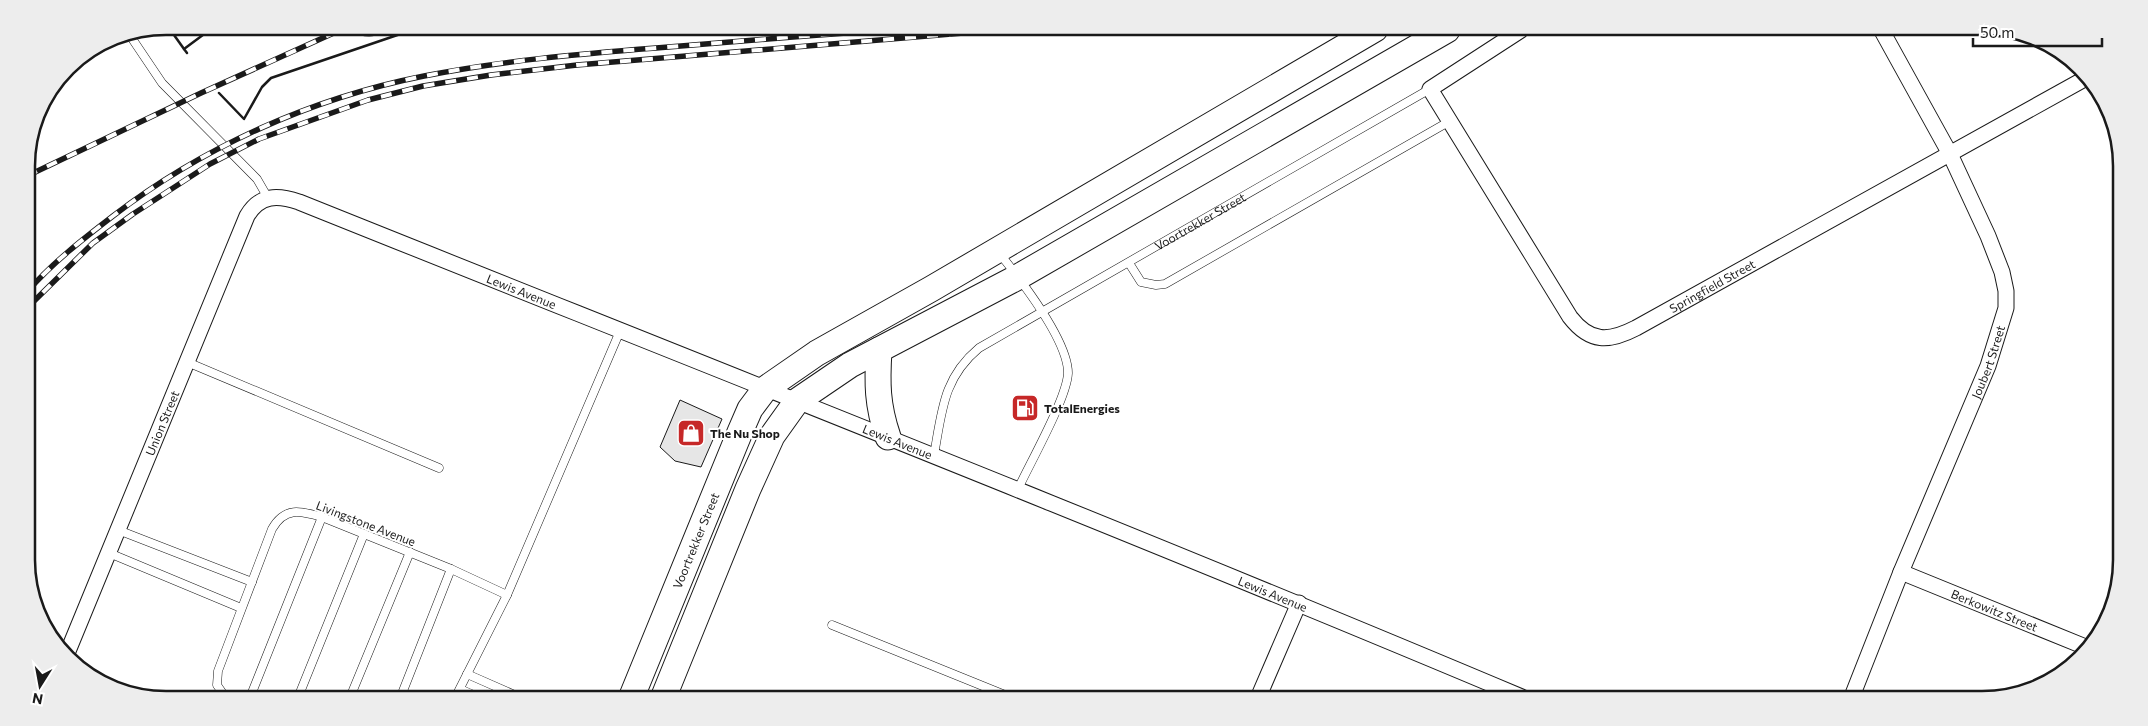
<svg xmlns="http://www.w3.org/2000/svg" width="2148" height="726" viewBox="0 0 2148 726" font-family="Commissioner,sans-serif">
<rect width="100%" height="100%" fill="#fff"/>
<polygon fill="#e6e6e6" stroke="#1a1a1a" points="680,400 722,419 701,467 675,461 660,447"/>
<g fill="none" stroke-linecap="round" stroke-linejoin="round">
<g stroke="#1a1a1a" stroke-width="9">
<g id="service">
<path d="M355,27c11,9 21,4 34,0"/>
<polyline points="129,34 162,83 257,179 268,198"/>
<path d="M1000,254c20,25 68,86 68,119 -1,25 -38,90 -50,116"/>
<polyline points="1129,263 1141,282 1156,285 1165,284 1450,121"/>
<polyline points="187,362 439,468"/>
<path id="s1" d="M934,455c8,-44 9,-77 45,-107l451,-259"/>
<polyline points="118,530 252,582"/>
<polyline points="109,553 241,608"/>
<polyline points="832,625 1010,697"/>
<polyline points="467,674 517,696"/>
<polyline points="460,689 476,696"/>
<path d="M224,695l-7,-10 1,-14 54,-142c13,-23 29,-18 50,-12l129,52 56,26"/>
<polyline points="251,695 322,517"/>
<polyline points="299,695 364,534"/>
<polyline points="351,695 410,552"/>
<polyline points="401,696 451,569"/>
<polyline points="456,696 507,595 620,331"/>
</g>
</g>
<g stroke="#1a1a1a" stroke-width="17">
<g id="minor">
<path id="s2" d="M1521,30l-91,59 140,228c20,26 39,25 66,11l452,-251"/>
<path id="s3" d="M1901,572l187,76"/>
<path id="s4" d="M66,656l181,-440c13,-22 31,-21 52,-14 409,164 819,325 1225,496"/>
<polyline points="1258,698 1299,603"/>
<path id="s5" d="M1851,699l50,-127 87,-206 18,-58v-17l-4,-19 -14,-36 -38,-82 -68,-123"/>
</g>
</g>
<g stroke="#1a1a1a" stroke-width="27">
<g id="primary">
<path d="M879,350c-2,33 -2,55 9,87"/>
<path id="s6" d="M632,696l108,-264 10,-23 15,-20 52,-36 114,-64 444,-260"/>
<polyline points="664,696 748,489 772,436 797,401 850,365 1018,277 1447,30"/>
</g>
</g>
<use href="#service" stroke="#fff" stroke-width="8"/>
<use href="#minor" stroke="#fff" stroke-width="15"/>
<use href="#primary" stroke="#fff" stroke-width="25"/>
<g stroke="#1a1a1a" stroke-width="5.5">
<g id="rail">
<polyline points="27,176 201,93 347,27"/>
<path d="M27,292c25,-29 56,-53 86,-76 90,-69 199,-118 311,-140 76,-15 154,-22 232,-28 86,-7 171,-14 257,-20"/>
<polyline points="27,308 93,243 133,214 210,164 259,139 368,100 423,86 491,75 577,65 1025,28"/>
</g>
</g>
<use href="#rail" stroke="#fff" stroke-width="4" stroke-dasharray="11" stroke-linecap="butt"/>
<g stroke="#1a1a1a" stroke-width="2.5">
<polyline points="169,28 184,49"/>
<polyline points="187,53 184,49 215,26"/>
<polyline points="219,93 244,119 262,87 271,78 421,27"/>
</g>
</g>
<defs>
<g id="fuel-square" transform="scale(1.4375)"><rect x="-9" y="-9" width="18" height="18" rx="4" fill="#c62828" stroke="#fff"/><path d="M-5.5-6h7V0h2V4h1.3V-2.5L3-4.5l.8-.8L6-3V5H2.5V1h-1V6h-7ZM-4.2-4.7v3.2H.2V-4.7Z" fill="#fff"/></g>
<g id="shop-square" transform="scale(1.4375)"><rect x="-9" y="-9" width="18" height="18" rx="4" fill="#c62828" stroke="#fff"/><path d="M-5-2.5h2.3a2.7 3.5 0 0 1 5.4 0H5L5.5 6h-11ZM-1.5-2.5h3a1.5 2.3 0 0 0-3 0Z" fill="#fff"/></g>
</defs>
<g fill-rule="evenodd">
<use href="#fuel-square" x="1025" y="408"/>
<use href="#shop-square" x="691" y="433"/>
</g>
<g text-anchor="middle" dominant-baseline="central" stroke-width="4" stroke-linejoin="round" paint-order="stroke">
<g font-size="12" fill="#1a1a1a" stroke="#fff">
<text stroke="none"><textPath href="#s1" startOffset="374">Voortrekker Street</textPath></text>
<text stroke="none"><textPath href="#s2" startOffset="538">Springfield Street</textPath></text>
<text stroke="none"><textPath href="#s4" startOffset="775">Lewis Avenue</textPath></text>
<text stroke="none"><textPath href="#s5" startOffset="364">Joubert Street</textPath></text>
<text stroke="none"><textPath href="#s4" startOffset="252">Union Street</textPath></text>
<text stroke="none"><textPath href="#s4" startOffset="1180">Lewis Avenue</textPath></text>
<text transform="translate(366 523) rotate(21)">Livingstone Avenue</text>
<text stroke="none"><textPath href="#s6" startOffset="168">Voortrekker Street</textPath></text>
<text stroke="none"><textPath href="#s4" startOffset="1585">Lewis Avenue</textPath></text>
<text stroke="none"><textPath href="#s3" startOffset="101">Berkowitz Street</textPath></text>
</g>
<g font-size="12" font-weight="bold" fill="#1a1a1a" stroke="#fff" text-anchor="start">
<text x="1044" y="408">TotalEnergies</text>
<text x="710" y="433">The Nu Shop</text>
</g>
</g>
<path d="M0 0H2148V726H0ZM166 35H1982A131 131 0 0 1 2113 166V560A131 131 0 0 1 1982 691H166A131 131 0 0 1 35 560V166A131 131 0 0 1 166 35Z" fill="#ededed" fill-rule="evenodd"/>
<path fill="none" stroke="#1a1a1a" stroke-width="2.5" d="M166 35H1982A131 131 0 0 1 2113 166V560A131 131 0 0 1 1982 691H166A131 131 0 0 1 35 560V166A131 131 0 0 1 166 35Z"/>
<g transform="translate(40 686) rotate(191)" stroke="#ffffff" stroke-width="4" paint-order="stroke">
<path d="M0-4L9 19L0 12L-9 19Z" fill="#1a1a1a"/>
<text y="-8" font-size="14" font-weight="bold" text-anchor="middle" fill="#1a1a1a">N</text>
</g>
<path d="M1973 38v8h129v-8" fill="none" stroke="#1a1a1a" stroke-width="2.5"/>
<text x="1980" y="38" font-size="15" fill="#1a1a1a" stroke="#ffffff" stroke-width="4" paint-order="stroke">50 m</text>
</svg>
